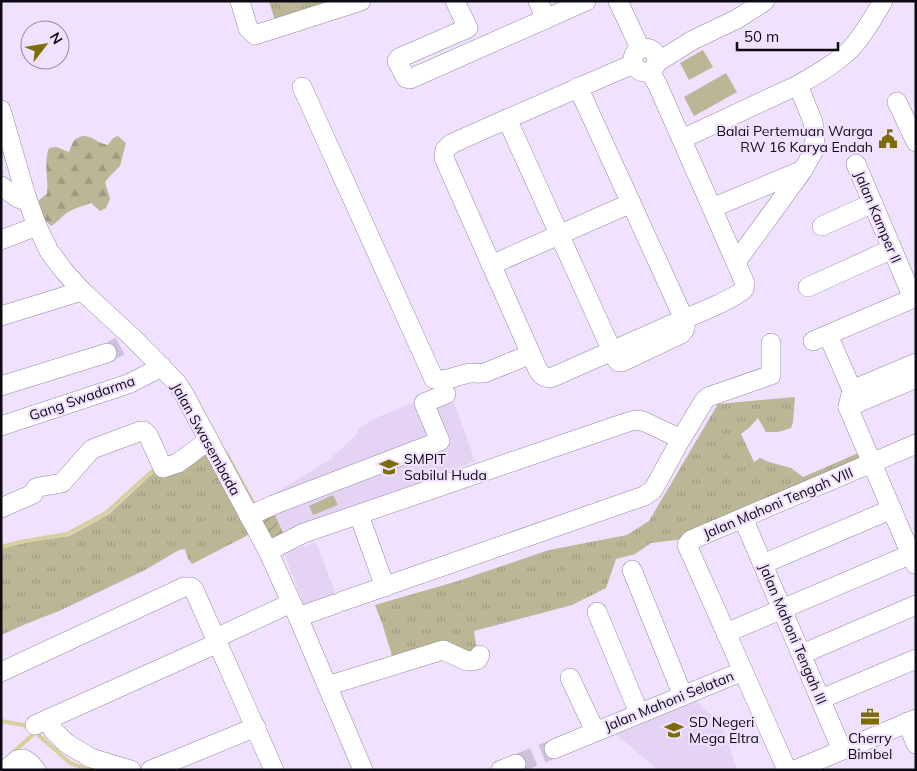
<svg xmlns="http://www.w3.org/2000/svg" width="917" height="771" viewBox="0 0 917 771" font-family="Mulish,sans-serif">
<defs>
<pattern id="grass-tufts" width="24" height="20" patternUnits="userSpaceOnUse" patternTransform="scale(1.25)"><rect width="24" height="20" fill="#bbb696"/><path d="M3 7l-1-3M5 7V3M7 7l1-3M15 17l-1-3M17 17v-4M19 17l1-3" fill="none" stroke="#a09b80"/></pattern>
<pattern id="forest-firs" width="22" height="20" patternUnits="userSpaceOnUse" patternTransform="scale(1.25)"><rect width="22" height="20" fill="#bbb696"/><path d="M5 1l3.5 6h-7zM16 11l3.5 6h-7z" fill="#a09b80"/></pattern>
<pattern id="garden-furrows" width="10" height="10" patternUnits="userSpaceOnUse" patternTransform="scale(1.25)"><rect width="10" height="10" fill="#bbb696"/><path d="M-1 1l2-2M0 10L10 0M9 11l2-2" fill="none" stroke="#a09b80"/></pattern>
</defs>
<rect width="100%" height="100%" fill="#f0e1fe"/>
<g fill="#e5d3f5">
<polygon points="449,388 475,461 381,500 276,541 263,504 276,493 329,460 355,436 361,427 373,419"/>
<polygon points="316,542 337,597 305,609 284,553"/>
<polygon points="694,697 704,709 722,724 737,770 658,770 616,734"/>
</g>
<g fill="url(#grass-tufts)">
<polygon points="269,1 346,1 276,24"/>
<polygon points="795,397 793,422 791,428 778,432 766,432 758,418 750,427 741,434 754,462 760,458 769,462 791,468 803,477 863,451 866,459 684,539 651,543 635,554 616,559 606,588 572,605 474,631 477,651 393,659 382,623 375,605 458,581 549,550 627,535 649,521 718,404"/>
<polygon points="206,447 252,533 192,564 188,559 185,549 179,550 145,570 59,611 28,623 1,635 1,548 33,541 69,536 109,514 152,474"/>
</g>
<path fill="url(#forest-firs)" d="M83,136c10,0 16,8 25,9l5,-7 5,-2 8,7 -6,23 -12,12 -3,4 5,17 -4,9 -6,3 -9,-8c-8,3 -17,5 -24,10 -6,4 -10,10 -16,13l-6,-6 -7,-19 9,-7c2,-15 -4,-32 2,-46l7,-1 13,5c4,-9 3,-13 14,-16z"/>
<g fill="#bbb696">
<polygon points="703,50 713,67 689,80 680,63"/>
<polygon points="726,73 737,92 694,116 684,97"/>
<polygon points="333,495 338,505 313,515 309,506"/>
</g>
<polygon fill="url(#garden-furrows)" points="274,513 284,535 271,541 260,520"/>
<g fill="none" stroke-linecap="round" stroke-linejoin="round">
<g stroke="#d8cf9e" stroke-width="4">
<polyline points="226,453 255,506"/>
<polyline points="1,547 20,542 67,534 106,513 151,472 158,470"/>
<polyline points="1,721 28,726"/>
<polyline points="34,731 70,763 89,770"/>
<polyline points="11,754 36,732"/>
</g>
<g stroke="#cec1db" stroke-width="19" stroke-dasharray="19 9" stroke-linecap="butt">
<polyline points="107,353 120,346"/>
<polyline points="516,764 554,749"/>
</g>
<g stroke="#9487a1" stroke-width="20">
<g id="minor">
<polyline points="240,1 248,28 255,35 361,1"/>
<polyline points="455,1 468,28 399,58 397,61 406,78 410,79 586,1"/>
<polyline points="538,1 546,19"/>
<polyline points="618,1 640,48"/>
<circle cx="645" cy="60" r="12"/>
<polyline points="656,63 693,40 737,19 765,1"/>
<path d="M633,64l-126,55 105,232 4,8 3,3h3l59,-28c5,-5 5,-8 3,-15 10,-4 57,-23 60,-30 1,-2 1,-6 0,-8l-32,-73"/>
<path d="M650,71l8,15 54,122 91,-38 10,-18 2,-14 -2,-16 -15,-37c19,-11 43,-24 57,-41 11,-13 19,-28 28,-43"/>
<path d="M302,87l132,292c13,4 24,-5 37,-6 6,0 11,1 16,-1l44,-18"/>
<polyline points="897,102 916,142"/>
<polyline points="1,110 26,196 37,226 49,251 64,271 82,291 133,338 177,383 184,394 268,551 298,617 363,770"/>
<path d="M507,119l-56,25 -6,6 -1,8 94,212c4,6 7,9 15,7l131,-58 -53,-116"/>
<polyline points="682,139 798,85"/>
<polyline points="856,164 913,298"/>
<polyline points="1,186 18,198 28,202"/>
<polyline points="822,226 873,203"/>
<polyline points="1,240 37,226"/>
<polyline points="736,262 803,170"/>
<polyline points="491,265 631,203 578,87"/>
<polyline points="808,287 892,249"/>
<polyline points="1,316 82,291"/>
<polyline points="828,335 852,390"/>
<polyline points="813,341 916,297"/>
<polyline points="1,386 107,353"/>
<polyline points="852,390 848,407 916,378"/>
<polyline points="852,390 916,363"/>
<polyline points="848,407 915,564"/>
<polyline points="1,426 128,384 162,367"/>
<polyline points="681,439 704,401 708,397 771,375 771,343"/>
<polyline points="1,508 33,494 36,488 39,487 62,483 91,450 95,448 141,431 144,431 148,435 163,468 178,463 209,440"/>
<polyline points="359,515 385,587"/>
<polyline points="249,516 273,505 440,441 424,403 446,394"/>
<polyline points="743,518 842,750"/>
<polyline points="268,551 304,533 625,423 635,420 643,421 681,439 653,490 644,496 343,601"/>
<polyline points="763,564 892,509"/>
<polyline points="632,570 683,696"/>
<polyline points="597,612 639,713"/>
<polyline points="298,617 335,604"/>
<polyline points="726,633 916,552"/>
<polyline points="216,638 291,603"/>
<polyline points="802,654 916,605"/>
<polyline points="1,672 184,587 191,587 194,590 274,770"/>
<polyline points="570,678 595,731"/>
<polyline points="327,686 443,650 467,661 477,660 480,655"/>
<polyline points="821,699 916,659"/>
<polyline points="47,719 53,730 66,743 91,758 131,770"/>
<polyline points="907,722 916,744"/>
<polyline points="35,725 218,643"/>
<polyline points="554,749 743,671"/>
<polyline points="6,770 17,760 24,759 31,764 36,770"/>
<polyline points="151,770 256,727"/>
<polyline points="501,770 516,764"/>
<polyline points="787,770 687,545 691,540 916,444"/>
<polyline points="795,770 916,719"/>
</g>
</g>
<use href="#minor" stroke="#fff" stroke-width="19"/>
</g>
<defs>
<g id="civic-bare" transform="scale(1.5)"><path d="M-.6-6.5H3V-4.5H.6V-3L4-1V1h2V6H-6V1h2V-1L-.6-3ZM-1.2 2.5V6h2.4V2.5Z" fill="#7d6d08" stroke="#f0e1fe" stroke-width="2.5" paint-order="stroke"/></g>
<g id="school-bare" transform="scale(1.5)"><path d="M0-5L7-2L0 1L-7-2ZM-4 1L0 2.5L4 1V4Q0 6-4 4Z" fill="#7d6d08" stroke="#f0e1fe" stroke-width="2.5" paint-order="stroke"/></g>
<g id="office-bare" transform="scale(1.5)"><path d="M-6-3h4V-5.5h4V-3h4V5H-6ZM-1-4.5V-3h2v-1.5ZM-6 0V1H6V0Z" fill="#7d6d08" stroke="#f0e1fe" stroke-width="2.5" paint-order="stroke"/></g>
</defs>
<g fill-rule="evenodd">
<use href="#civic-bare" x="888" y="139"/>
<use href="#school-bare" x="389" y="467"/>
<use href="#office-bare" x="870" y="717"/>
<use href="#school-bare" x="674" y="730"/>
</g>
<g text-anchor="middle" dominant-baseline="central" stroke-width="4.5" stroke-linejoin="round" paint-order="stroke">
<g font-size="14" fill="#0e0a13" stroke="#f0e1fe" text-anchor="start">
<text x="873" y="131" text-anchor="end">Balai Pertemuan Warga<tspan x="873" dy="16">RW 16 Karya Endah</tspan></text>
<text x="404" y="459">SMPIT<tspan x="404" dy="16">Sabilul Huda</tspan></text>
<text x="689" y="722">SD Negeri<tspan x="689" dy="16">Mega Eltra</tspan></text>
<text x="870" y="738" text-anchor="middle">Cherry<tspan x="870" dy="16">Bimbel</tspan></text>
</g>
<g font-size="14" fill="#0e0a13" stroke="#f0e1fe">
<text transform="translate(878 217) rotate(67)">Jalan Kamper II</text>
<text transform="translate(82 398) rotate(-19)">Gang Swadarma</text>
<text transform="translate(206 439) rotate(61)">Jalan Swasembada</text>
<text transform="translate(778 503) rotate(-23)">Jalan Mahoni Tengah VIII</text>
<text transform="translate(793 634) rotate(67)">Jalan Mahoni Tengah III</text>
<text transform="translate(669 701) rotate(-22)">Jalan Mahoni Selatan</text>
</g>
</g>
<rect width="917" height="771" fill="none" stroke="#0e0a13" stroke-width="5"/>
<g transform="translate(45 45) rotate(59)"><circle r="24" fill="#f0e1fe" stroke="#968ba0"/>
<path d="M0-4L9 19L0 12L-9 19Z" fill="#7d6d08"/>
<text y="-8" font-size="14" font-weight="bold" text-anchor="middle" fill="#0e0a13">N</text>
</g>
<path d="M737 42v8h101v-8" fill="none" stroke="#0e0a13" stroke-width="2.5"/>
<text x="744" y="42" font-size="15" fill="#0e0a13" stroke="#f0e1fe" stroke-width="4" paint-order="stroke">50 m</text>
</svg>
